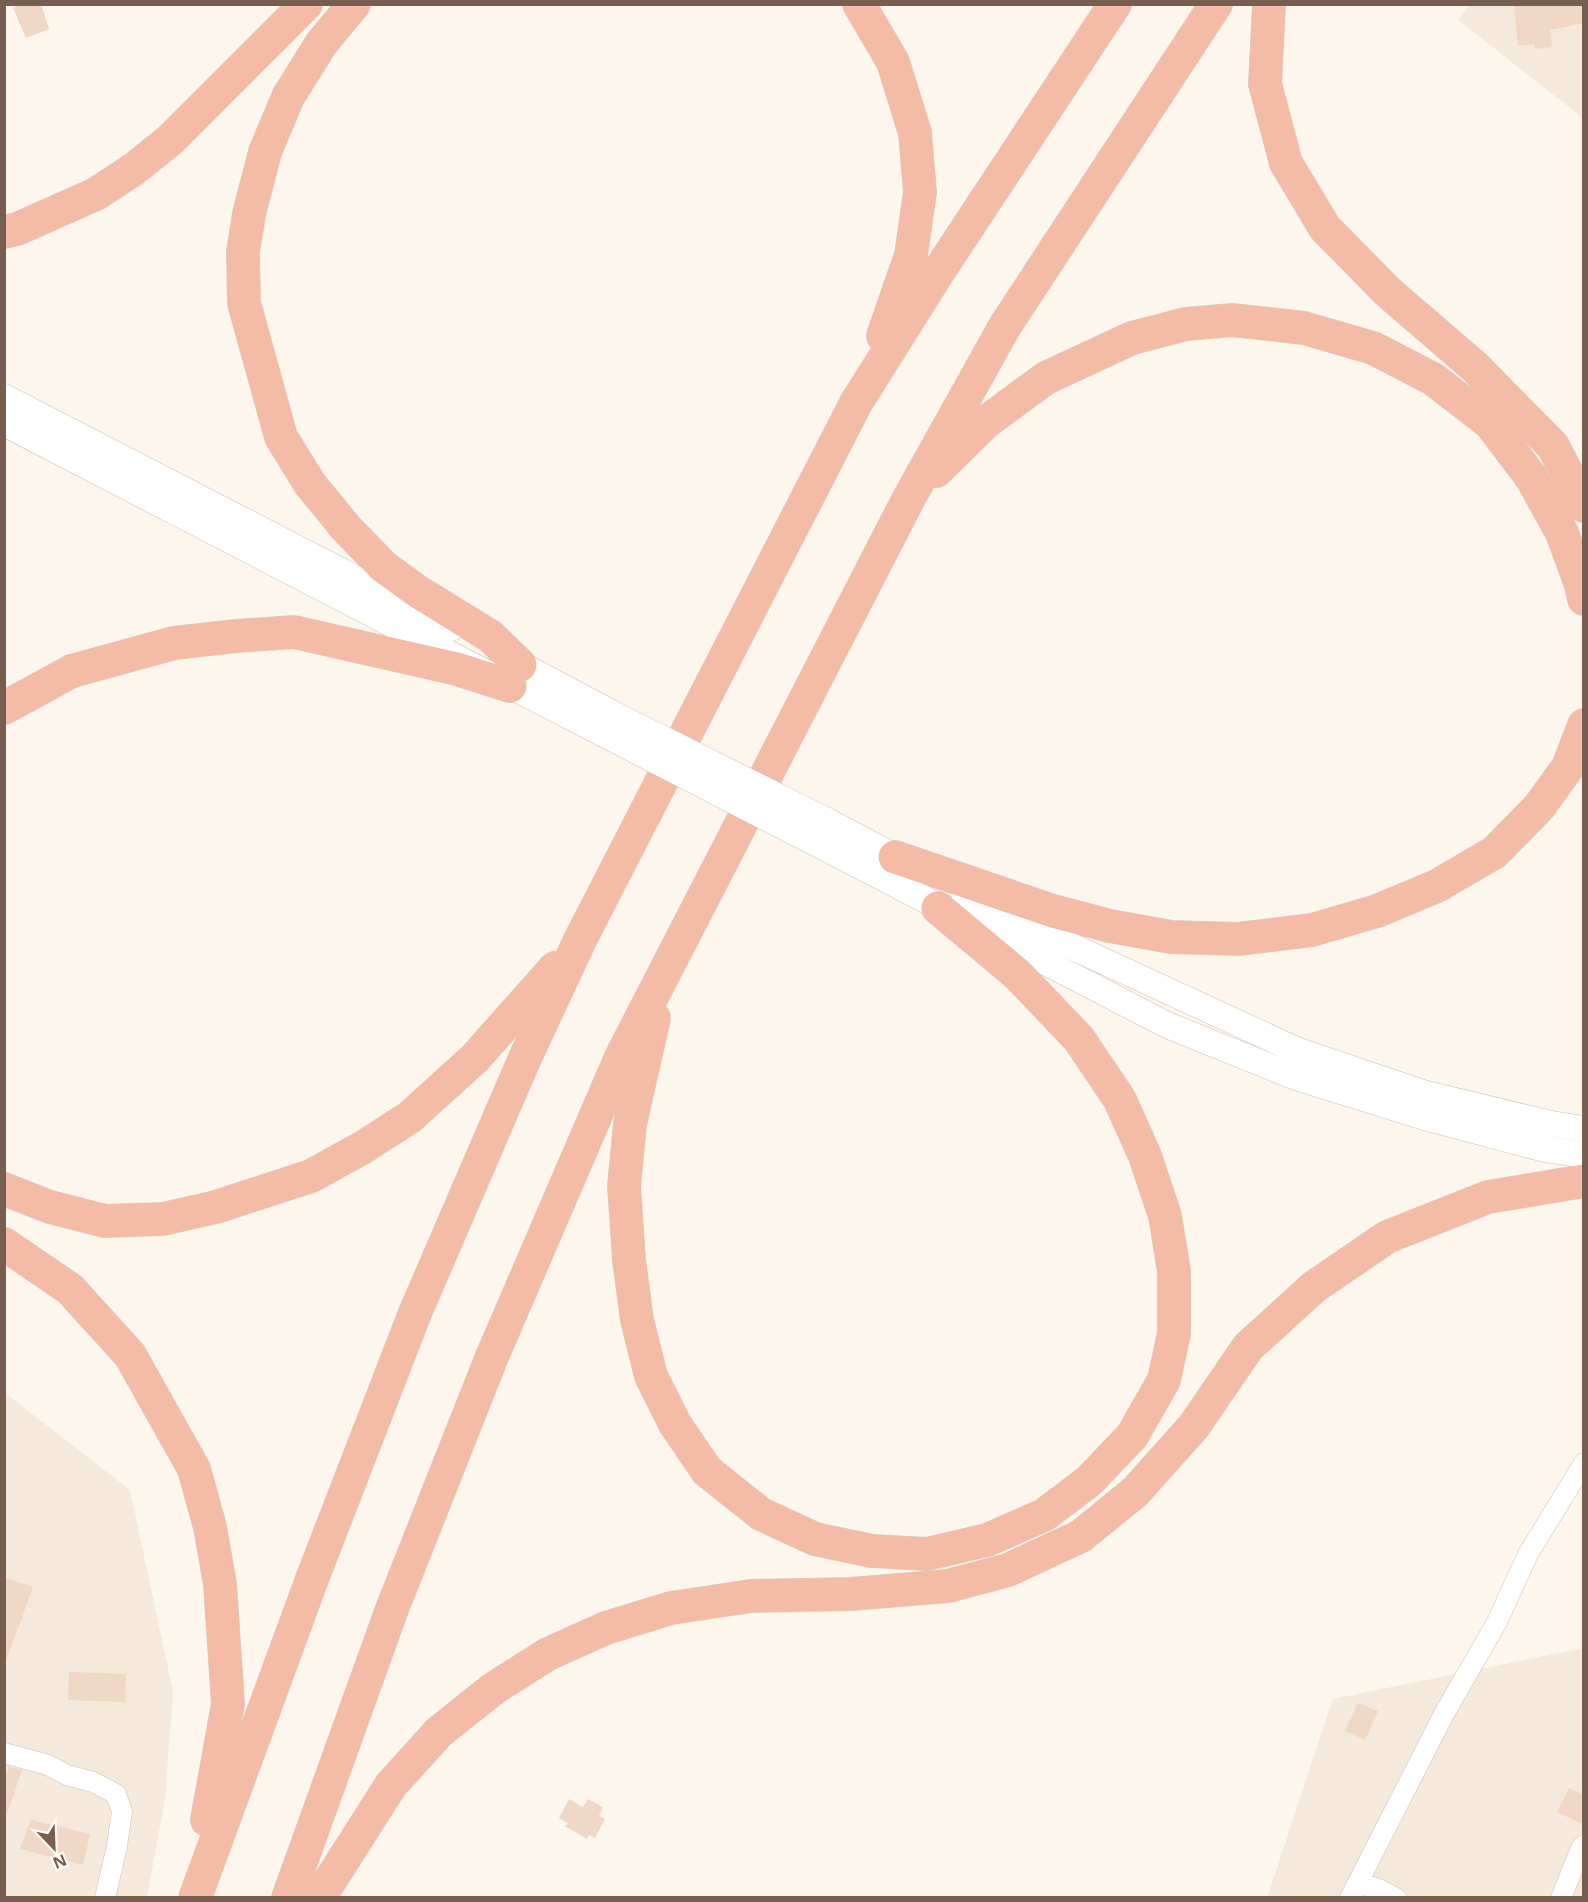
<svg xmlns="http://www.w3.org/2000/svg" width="1588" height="1902" viewBox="0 0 1588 1902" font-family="'Noto Sans',sans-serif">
<rect width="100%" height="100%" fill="#fcf6ed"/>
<g fill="#f4e9db">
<polygon points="1470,5 1583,5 1583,118 1458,20"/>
<polygon points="4,1396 9,1396 130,1490 173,1692 165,1799 147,1897 5,1898"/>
<polygon points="1583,1648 1583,1897 1267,1898 1333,1699"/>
</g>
<g fill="#f1d7c5">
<polygon points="23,4 41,4 49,29 26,38 13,8"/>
<polygon points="1514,4 1584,4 1584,23 1550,30 1552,47 1535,49 1535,44 1518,46"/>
<polygon points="4,1577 33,1587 6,1661 4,1661"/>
<polygon points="69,1672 126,1674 125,1702 68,1700"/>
<polygon points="1358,1703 1378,1711 1365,1740 1345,1731"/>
<polygon points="9,1767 22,1770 7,1814 4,1814 4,1780"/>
<polygon points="1569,1788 1584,1795 1584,1825 1557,1812"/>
<polygon points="569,1799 583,1807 588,1799 603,1807 599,1816 605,1819 595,1838 589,1835 587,1839 565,1826 568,1823 559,1818"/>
<polygon points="31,1820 90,1834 83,1865 20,1849"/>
</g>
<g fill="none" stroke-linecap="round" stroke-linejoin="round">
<g stroke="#cfbfb1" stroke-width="21">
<g id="minor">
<polyline points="4,1753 48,1765 67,1775 93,1782 116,1794 122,1811 117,1846 105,1898"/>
<polyline points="1358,1884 1377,1888 1396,1898"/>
<polyline points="1350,1898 1444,1714 1497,1622 1528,1554 1584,1463"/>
<polyline points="1561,1898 1581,1848 1584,1845"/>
</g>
</g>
<g stroke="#cfbfb1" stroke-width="27">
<g id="tertiary">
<polyline points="4,397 451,628"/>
<polyline points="4,423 604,734"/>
<polyline points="504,656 613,714"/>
<polyline points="825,820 910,865"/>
<polyline points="814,842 1167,1025 1293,1076 1428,1118 1545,1149 1584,1155"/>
<polyline points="964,893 1047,935 1296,1050 1426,1094 1551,1124 1584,1129"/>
</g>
</g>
<g stroke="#d9d2ce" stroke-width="34">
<g id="motorway">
<polyline points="354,4 321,44 288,97 265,152 249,214 243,252 244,303 281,437 310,484 346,528 384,567 417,591 490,636 520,665"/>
<polyline points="859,4 893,62 915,133 920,192 911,255 883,336"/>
<polyline points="1269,4 1265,84 1286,163 1325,228 1388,292 1475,367 1553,446 1584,506"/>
<polyline points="4,232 17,229 96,194 134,169 170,140 306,4"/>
<polyline points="936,471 986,422 1046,378 1132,338 1186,324 1232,320 1304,328 1373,348 1433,379 1490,423 1531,477 1562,533 1581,585 1584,599"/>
<polyline points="4,708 72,671 174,643 236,636 294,632 457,669 510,686"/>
<polyline points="895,857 1053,911 1110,926 1171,937 1238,939 1312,930 1377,911 1437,886 1495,852 1539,807 1568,767 1584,725"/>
<polyline points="654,1018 630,1124 624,1186 629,1260 637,1320 651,1376 675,1424 707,1471 761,1514 815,1539 872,1551 927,1554 987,1540 1044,1515 1089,1481 1132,1436 1164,1380 1174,1333 1174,1271 1165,1216 1145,1156 1120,1100 1079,1039 1017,974 938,908"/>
<polyline points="4,1189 50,1207 105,1221 163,1219 216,1207 311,1176 362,1148 410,1117 475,1058 555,968"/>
<polyline points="4,1244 70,1289 130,1355 194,1469 210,1527 220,1584 228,1704 207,1820"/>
<polyline points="195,1898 312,1579 415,1313 525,1058 580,940 856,403 937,274 1115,4"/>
<polyline points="288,1898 392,1609 491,1359 621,1057 909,498 1005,326 1216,4"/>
<polyline points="319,1898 391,1785 439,1732 493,1689 548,1654 606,1628 671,1608 751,1596 851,1594 948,1586 1008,1570 1081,1536 1135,1492 1194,1426 1248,1347 1314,1287 1387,1237 1488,1197 1584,1181"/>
</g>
</g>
<use href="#minor" stroke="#fff" stroke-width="20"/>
<use href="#tertiary" stroke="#fff" stroke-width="26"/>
<use href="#motorway" stroke="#f4bca6" stroke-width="33"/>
<g stroke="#cfbfb1" stroke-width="27" stroke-linecap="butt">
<g id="tertiary-bridge">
<polyline points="613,714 825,820"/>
<polyline points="604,734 814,842"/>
</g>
</g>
<use href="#tertiary-bridge" stroke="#fff" stroke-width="26"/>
</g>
<rect width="1588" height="1902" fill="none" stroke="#785e4f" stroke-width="12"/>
<g transform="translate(54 1848) rotate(157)" stroke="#fffaf3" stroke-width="4.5" paint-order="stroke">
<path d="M0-4.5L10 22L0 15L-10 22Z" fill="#785e4f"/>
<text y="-9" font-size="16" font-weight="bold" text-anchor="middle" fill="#785e4f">N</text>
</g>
</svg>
